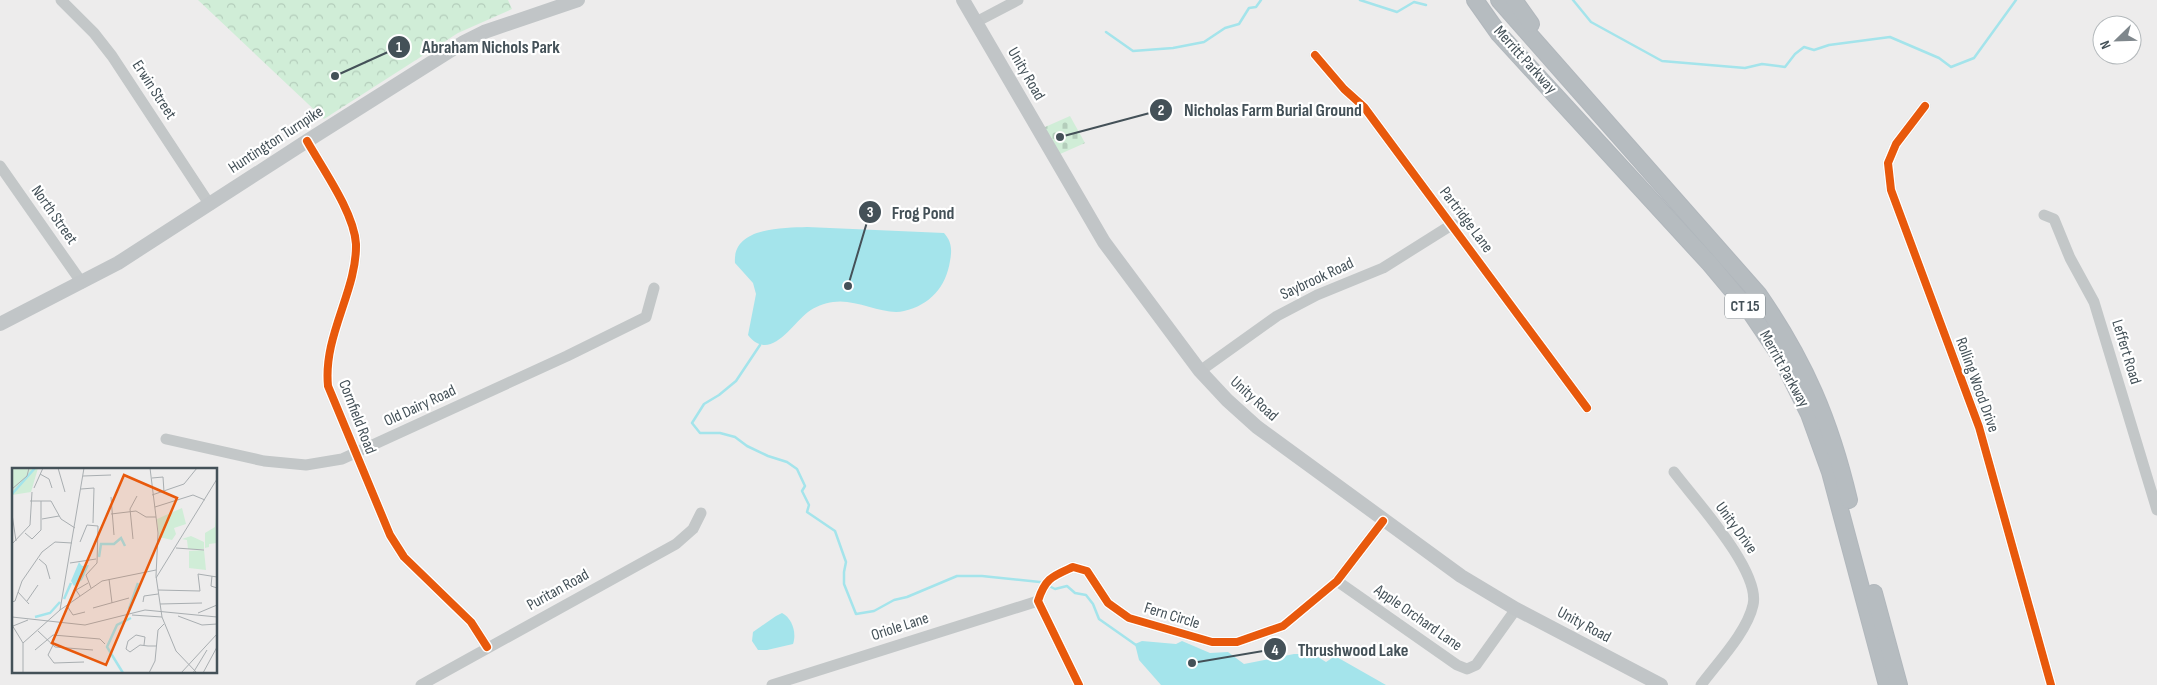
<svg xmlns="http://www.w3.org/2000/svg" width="2157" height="685" viewBox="0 0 2157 685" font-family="'Sofia Sans Condensed',sans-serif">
<defs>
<pattern id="cemetery-stones" width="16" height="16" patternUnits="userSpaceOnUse" patternTransform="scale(1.25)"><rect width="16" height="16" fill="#d0edd7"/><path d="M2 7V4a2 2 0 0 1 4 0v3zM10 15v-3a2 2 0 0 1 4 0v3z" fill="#b4cdbb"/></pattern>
<pattern id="park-crowns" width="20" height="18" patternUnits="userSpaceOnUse" patternTransform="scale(1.25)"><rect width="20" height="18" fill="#d0edd7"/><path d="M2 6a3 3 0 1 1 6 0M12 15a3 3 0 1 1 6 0" fill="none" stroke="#b4cdbb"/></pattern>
</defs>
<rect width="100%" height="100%" fill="#edecec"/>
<polygon fill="url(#cemetery-stones)" points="1070,116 1085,143 1051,158 1036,131"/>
<polygon fill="url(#park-crowns)" points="198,0 508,0 512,9 458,33 324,119"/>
<g fill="#a4e4eb">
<path d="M807,227l137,6c8,9 8,17 6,28 -4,26 -20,44 -46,50 -20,5 -48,-13 -71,-9 -8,1 -19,5 -25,10 -17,13 -38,51 -60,23l8,-41 -3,-11 -18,-20c-3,-36 47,-35 72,-36z"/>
<path d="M782,613c10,5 15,20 11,31l-26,6h-9l-6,-9 1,-9 23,-16z"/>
<polygon points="1142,641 1176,644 1182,641 1210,653 1228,652 1244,664 1294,654 1313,654 1326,662 1335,656 1386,685 1161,685 1139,660 1135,644"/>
</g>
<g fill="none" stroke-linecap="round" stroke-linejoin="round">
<g stroke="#a4e4eb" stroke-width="2.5">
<polyline points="1360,0 1397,12 1414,2 1426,5"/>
<polyline points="1573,0 1591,22 1662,61 1745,68 1762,64 1785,67 1795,54 1804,47 1814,50 1829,45 1890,37 1939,58 1951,67 1974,58 2016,0"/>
<polyline points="1106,32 1133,51 1173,48 1204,42 1225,28 1239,24 1249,8 1256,7 1261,0"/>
<polyline points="760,345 736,381 719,395 704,404 692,423 700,433 720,433 735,437 747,446 768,456 787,462 797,469 805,486 802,491 809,505 807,512 835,531 846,562 844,572 844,584 856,614 874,611 894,600 907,597 957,576 982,576 1040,582"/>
<polyline points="1049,586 1055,589 1067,586 1075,593 1086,595 1093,604 1099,619 1136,645"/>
</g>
<g stroke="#b1b7bc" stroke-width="18">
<g id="highway">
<polyline points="1475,0 1499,34 1710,264 1751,313 1780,356 1809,414 1830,472 1887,685"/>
<path d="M1499,0l260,295c46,67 71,125 90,205"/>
<polyline points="1514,0 1531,24"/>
<polyline points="1874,593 1899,685"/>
</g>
</g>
<g stroke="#c3c7c8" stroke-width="11">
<polyline points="61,0 94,33 112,56 210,205"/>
<polyline points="976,22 1018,0"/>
<polyline points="1315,55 1344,89 1364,107 1587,408"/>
<polyline points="1925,106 1896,144 1888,163 1891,190 1979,427 2051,685"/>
<path d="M307,141c15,27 47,71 49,103 1,47 -33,91 -28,142l62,149 14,22 67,65 16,25"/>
<polyline points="0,166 82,283"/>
<polyline points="2044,215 2054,219 2070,258 2094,302 2157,510"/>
<polyline points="1200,371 1277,316 1317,295 1383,268 1453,224"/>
<polyline points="166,439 264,461 306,465 342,459 567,356 646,317 654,288"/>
<path d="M1674,472c21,28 87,99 79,133 -6,27 -35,57 -52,80"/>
<polyline points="1337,581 1457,665 1467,669 1476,665 1516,609"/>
<polyline points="421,685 676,544 693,529 701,513"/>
<polyline points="772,685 1038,601"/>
<path d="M1079,685l-41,-84c7,-23 15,-25 35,-34l14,4 21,32 21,15 83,24h25l46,-16 54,-45 46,-60"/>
</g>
<g stroke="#c1c5c7" stroke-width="14">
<polyline points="963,0 1104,242 1200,371 1227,400 1257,427 1461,576 1516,609 1661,685"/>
<polyline points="0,324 118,263 307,141 464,42 484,32 578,0"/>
</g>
<use href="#highway" stroke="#b6bcc0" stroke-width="16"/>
<g stroke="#fff" stroke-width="11">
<g id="cycleway">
<polyline points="1315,55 1344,89 1364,107 1587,408"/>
<polyline points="1925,106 1896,144 1888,163 1891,190 1979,427 2051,685"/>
<path d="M307,141c15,27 47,71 49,103 1,47 -33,91 -28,142l62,149 14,22 67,65 16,25"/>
<path d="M1079,685l-41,-84c7,-23 15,-25 35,-34l14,4 21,32 21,15 83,24h25l46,-16 54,-45 46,-60"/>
</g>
</g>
<use href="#cycleway" stroke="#e8590c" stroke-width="8"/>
</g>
<g text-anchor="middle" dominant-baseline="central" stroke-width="4.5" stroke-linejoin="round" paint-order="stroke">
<rect fill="#fff" stroke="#7c858a" stroke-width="1" x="1725" y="293.5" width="40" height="25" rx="4"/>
<g font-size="15" font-weight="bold" fill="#445158">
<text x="1745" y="306">CT 15</text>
</g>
<g font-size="16" fill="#445158" stroke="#fff">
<text transform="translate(1525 60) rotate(48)">Merritt Parkway</text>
<text transform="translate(1026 74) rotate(60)">Unity Road</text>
<text transform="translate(154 90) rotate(57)">Erwin Street</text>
<text transform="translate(276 140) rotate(-33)">Huntington Turnpike</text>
<text transform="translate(54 215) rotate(55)">North Street</text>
<text transform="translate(1466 220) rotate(53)">Partridge Lane</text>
<text transform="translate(1317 279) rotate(-25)">Saybrook Road</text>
<text transform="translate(2126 352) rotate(73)">Leffert Road</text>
<text transform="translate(1784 369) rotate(61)">Merritt Parkway</text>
<text transform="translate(1977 385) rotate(70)">Rolling Wood Drive</text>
<text transform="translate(1254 399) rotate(42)">Unity Road</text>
<text transform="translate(420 406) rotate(-25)">Old Dairy Road</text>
<text transform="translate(357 417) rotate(69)">Cornfield Road</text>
<text transform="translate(1736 528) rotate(54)">Unity Drive</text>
<text transform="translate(558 590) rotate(-29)">Puritan Road</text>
<text transform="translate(1172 616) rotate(17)">Fern Circle</text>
<text transform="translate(1418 618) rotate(35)">Apple Orchard Lane</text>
<text transform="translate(1584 625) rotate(28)">Unity Road</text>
<text transform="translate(900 627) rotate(-18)">Oriole Lane</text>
</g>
</g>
<g transform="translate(12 468)">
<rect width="205" height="205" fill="#edecec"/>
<path d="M0,0h26l-7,24 -19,3zM204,46l1,2v27l-8,1v3l-4,1v-15l10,-6z" fill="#d0edd7"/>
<path d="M192,82l2,20 -17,-2v-17z" fill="#d0edd7"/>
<path d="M0,0h17l-12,19 -5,1zM170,40l4,16 -12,4 2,6 -4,6 -13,-3 -2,-18zM179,68l13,6v7h-16l-1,-9 -5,-1z" fill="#d0edd7"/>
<path d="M67,94l3,4 7,-1 -7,15 -8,6 -3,-5z" fill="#a4e4eb"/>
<path fill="none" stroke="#a4e4eb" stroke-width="2.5" d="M0,26l23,-26M87,89l2,-13h13l7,-6 4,8M52,131l7,-16M117,141l9,-26M23,149l15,-4 10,-11M111,205l-16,-26 10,-22 14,-7"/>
<path fill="none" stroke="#a9aeb1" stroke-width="1" d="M46,0l7,24M138,0l8,65 -2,43 6,41 14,34 21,22M28,6l9,5 3,9M71,8l28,-1M140,10l11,-1 1,15M22,20l9,-20M0,21l15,-13 2,-8M69,21l13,-1 -1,35M140,27l32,-11 13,-16M99,29l3,38M18,33h21l10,18 14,9M143,39l38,-12 12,5M0,46l4,27M99,46l25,-3 10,6h10M30,51l17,-3M13,65l7,6 9,-9v-29M121,71l-3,-30 7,-13M68,74l7,-17 11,1 -1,37 -11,12 5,13M0,76l18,-19 2,-33M164,80l28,2M27,91l7,6 4,14M58,95l26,-4M200,108l-1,10 6,2M144,110l61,-99M97,111l3,24M146,122l42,1 -2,-17 19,3M6,124l11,12M68,128l-4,-6 12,-7M15,133l11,-16M0,134l3,-1 7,-20 20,-29 13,-10 17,1M131,134l1,-6 14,-2M148,136l42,-1M55,138l6,9 12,-3M81,140l36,-10M48,142l24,-142M186,145l19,-8M120,147l30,2M166,148l24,9 15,-1M0,149l73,8 60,-15 72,7M0,157l11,18v30M1,158l15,-6M26,163l17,16 38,3M11,175l37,-33 42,-29 54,-11M41,177l-5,10 6,8 30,-1M132,177l1,-8 -9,-2 -8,6 -2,8 4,3 10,-7 8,1h8M23,182l18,-15 47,4 5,5M137,205l6,-12 3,-31 6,-6M169,205l36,-39M181,205l14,-23M191,205l14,-26"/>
<path fill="#e8590c" fill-opacity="0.15" stroke="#e8590c" stroke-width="2.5" d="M112,7l53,23 -71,167 -54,-22z"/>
<rect width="205" height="205" fill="none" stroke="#445158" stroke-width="2.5"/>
</g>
<path fill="none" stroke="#445158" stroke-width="2" d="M335 76L399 47M1060 137L1161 110M848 286L870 212M1192 663L1275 649"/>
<g fill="#445158" stroke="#fff" stroke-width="2">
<circle cx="335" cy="76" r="5"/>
<circle cx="1060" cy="137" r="5"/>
<circle cx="848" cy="286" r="5"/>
<circle cx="1192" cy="663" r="5"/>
<circle cx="399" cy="47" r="12"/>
<circle cx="1161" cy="110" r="12"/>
<circle cx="870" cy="212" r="12"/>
<circle cx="1275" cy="649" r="12"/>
</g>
<g font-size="15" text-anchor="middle" font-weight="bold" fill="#fff">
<text x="399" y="52">1</text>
<text x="1161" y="115">2</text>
<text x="870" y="217">3</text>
<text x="1275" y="655">4</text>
</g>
<g font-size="18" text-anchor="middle" font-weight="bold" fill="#445158" stroke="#fff" stroke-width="4.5" stroke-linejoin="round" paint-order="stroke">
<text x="491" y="53">Abraham Nichols Park</text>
<text x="1273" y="116">Nicholas Farm Burial Ground</text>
<text x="923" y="219">Frog Pond</text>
<text x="1353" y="656">Thrushwood Lake</text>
</g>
<g transform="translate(2117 40) rotate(247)"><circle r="24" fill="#ffffff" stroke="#b4b9bc"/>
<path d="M0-4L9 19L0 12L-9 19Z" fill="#7f878c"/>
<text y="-8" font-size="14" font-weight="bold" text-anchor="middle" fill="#445158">N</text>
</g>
</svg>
